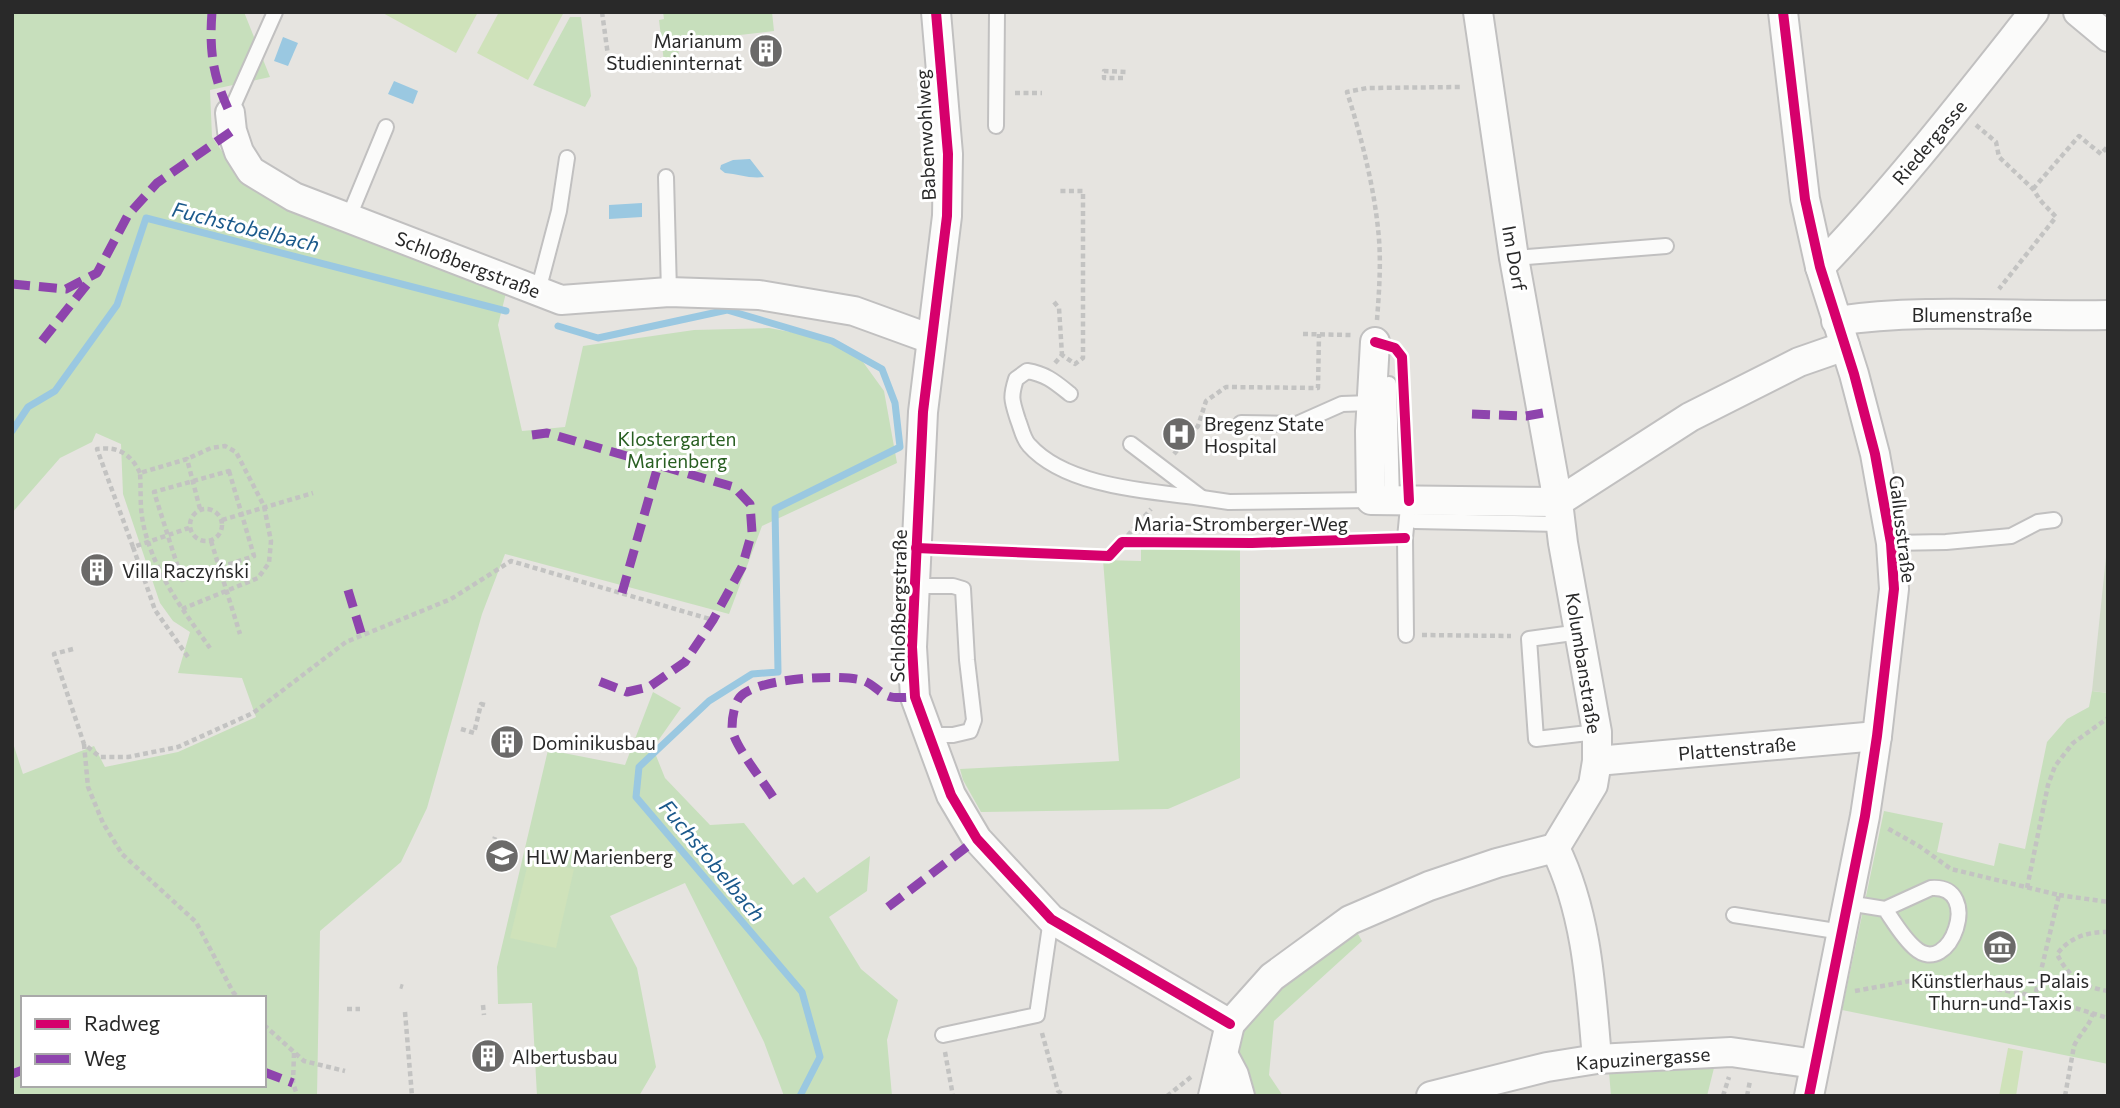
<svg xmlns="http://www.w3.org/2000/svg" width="2120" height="1108" viewBox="0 0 2120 1108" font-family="Commissioner,sans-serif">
<rect width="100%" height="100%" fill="#e6e4e0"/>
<g fill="#c7dfbc" fill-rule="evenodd">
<path d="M12,12h232l26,65 -60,13 2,47 26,37 270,111 -10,40 24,106 43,-4 18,-81 111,-16 75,-2 65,12 29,22 21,29 13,72 -135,63 -33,88 -224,-60 -23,60 -55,194 -26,54 -81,69 -3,165h-305v-356l11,34 71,-28 11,21 73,-15 78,-35 -14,-39 -64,-5 12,-41 -17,-11 -13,-18 -37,-109 -2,-50 -25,-11 -4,9 -32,16 -48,55zM23,998h241v87h-241z"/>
<polygon points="663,12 772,12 774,31 678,42 679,60 664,62 659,20 664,19"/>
<polygon points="570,17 581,17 591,96 585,107 533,85"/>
<polygon points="1141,548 1240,548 1240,778 1168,809 981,812 963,780 960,769 1119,761 1103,560 1141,561"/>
<polygon points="2092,691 2108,693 2108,1064 1842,1010 1884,811 1943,823 1937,852 1994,866 1999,843 2025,849 2047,742 2067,719 2089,707"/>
<polygon points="653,692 681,708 653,748 665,778 710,825 744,823 793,885 804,877 817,893 870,856 867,891 829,917 861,969 898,1000 887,1040 892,1096 784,1096 764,1042 685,883 610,916 637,968 656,1067 639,1096 537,1096 532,1003 498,1004 497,967 548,750 625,765"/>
<polygon points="1353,925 1362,941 1274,1021 1269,1075 1283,1096 1246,1096 1236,1060 1239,1027 1276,981"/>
<polygon points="1656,1065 1714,1068 1707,1096 1611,1096 1609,1072"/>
</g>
<polygon fill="#d1dac8" points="2108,538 2108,693 2092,691"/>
<g fill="#cfe2ba">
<polygon points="381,12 478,12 456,53"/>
<polygon points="499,12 564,12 528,80 477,53"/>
<polygon points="529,859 574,869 556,948 510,938"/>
<polygon points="2008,1048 2023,1051 2016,1096 1999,1096"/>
</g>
<g fill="#9ac8e1">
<polygon points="283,37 298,43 288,66 274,61"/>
<polygon points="394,81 418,91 413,104 388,94"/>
<path d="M750,159l14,18c-14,2 -26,-3 -39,-4l-5,-4 1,-4 12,-5z"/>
<polygon points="642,203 642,217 609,219 609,205"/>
</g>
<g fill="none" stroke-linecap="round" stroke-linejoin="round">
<g stroke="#9ac8e1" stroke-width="7">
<polyline points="558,326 598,338 727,310 832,341 882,369 895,403 900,447 775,509 778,672 752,674 709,701 639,767 636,797 802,992 820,1057 800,1096"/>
<polyline points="12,431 28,407 55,391 117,305 146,218 506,311"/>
</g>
<g stroke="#c1c0c0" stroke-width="18">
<g id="lane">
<polyline points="230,113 275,12"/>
<polyline points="996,126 997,12"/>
<polyline points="666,177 669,292"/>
<polyline points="348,219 386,127"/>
<polyline points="1514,258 1666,246"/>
<polyline points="538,291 559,211 567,158"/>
<polyline points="1389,384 1392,501"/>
<path d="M1070,394c-15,-12 -24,-20 -43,-23l-11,8c-6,19 -4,22 2,41 3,7 5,19 11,25 37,42 120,46 173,53l-71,-54"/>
<polyline points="1241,423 1297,424 1342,404 1371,403"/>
<polyline points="1202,498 1229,502 1371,500"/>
<polyline points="1415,521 1560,524"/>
<polyline points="1891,543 1946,542 2011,536 2038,522 2054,520"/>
<polyline points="915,586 953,586 963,589 967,660 974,720 970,731 953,735 929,735"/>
<polyline points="1580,632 1529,639 1536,739 1597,732"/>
<polyline points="1406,635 1405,538 1408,507"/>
<path d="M1848,903l37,6 46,-21c53,-4 19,92 -16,60 -12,-10 -21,-26 -30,-39"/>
<polyline points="1734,915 1842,932"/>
<polyline points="943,1035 1037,1015 1051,919"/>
</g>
</g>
<g stroke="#c1c0c0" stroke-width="32">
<g id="street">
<polyline points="936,12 948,154 947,216 923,412 912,647 915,697 951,795 977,839 1051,919 1230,1024"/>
<polyline points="1783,12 1805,199 1820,267 1854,374 1875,454 1891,543 1894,589 1877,736 1865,816 1809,1096"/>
<polyline points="2078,12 2108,37"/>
<polyline points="230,113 232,131 239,152 251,171 294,197 561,300 669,292 759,295 854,311 931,339"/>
<path d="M1820,267c77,-80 145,-168 214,-255"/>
<path d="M1836,321c90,-13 181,-4 272,-6"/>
<polyline points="1375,342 1370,431 1371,500 1558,502 1514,258 1478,12"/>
<polyline points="1597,761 1877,736"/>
<path d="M1555,848c32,65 36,140 42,211"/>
<polyline points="1230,1024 1272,977 1350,920 1429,886 1497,863 1555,848 1593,785 1597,761 1597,732 1563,543 1558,502 1690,417 1799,362 1845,346"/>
<polyline points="1224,1056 1234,1075 1240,1096"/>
<polyline points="1213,1096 1230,1024"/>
<polyline points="1431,1096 1547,1067 1597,1059 1731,1052 1815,1064"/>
</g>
</g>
<g stroke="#c3c3c2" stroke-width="4.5" stroke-dasharray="5 3.5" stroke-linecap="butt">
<polyline points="602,12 610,70 679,64"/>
<polyline points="1123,78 1104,78 1104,71 1128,72"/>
<polyline points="1015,93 1042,93"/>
<polyline points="1976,125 1996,142 1999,157 2033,189 2040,200 2056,217 1999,289"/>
<polyline points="2033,189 2079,136 2101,154 2108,146"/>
<polyline points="1054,302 1059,308 1062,355"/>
<path d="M1377,320c2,-27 4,-54 2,-81 -4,-49 -17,-100 -32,-147l20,-4 96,-1"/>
<polyline points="1303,334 1351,335"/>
<polyline points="1055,363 1062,355 1075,364 1083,358 1083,191 1057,191"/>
<polyline points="1174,454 1198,426 1206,401 1226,387 1318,388 1319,334"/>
<polygon points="229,471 254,556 182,580 154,492"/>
<path d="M140,473c-9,-19 -22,-27 -43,-24l36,98 56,-19"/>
<circle cx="206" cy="525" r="16"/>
<path d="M200,509l-13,-50 -47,14c1,15 0,30 2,44 8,50 40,92 68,131"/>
<polyline points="222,520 313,493"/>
<polyline points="211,541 240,634"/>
<polyline points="1122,542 1151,509"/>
<polyline points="133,547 155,610 188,657"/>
<polyline points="182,609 258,578 269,563 271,541 264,506 236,452 225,446 211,448 187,459"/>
<polyline points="1422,635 1511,636"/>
<polyline points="73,649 54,654 84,744 100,757 128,757 178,747 253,713 346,642 451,599 511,561 713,620"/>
<polyline points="461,729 474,733 481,704 485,705"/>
<polyline points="84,744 88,787 103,823 122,854 196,922 233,992 238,998"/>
<polyline points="489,855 495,837"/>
<polyline points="2027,888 2048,785 2055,766 2073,743 2108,718"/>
<polyline points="2059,895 2108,902"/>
<path d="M2108,932c-21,0 -38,5 -51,22 11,22 25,33 51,37"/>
<polyline points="400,986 403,987"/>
<polyline points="1855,991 1932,977 2035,996 2059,895 1951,869 1919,846 1887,828"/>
<polyline points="2035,996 2108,1018"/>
<polyline points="483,1005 484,1015"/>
<polyline points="347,1009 360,1009"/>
<polyline points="405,1012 412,1096"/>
<polyline points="264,1025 304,1061 345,1071"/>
<polyline points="1042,1033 1058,1091 1065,1096"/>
<polyline points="945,1052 953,1096"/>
<polyline points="294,1053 293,1083 296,1092"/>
<polyline points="1167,1096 1191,1077"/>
<polyline points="1723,1096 1729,1077"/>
<polyline points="1747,1096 1750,1081"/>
<path d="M2065,1096l9,-50c5,-12 16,-20 19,-33"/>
</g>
<use href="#lane" stroke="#fbfbfa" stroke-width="14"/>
<use href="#street" stroke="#fbfbfa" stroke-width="28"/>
<g stroke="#8e44ad" stroke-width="9" stroke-dasharray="18 9" stroke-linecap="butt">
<path d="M212,12c-3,40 1,65 18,101"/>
<polyline points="12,284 66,289 97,273 128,215 157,183 232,131"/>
<polyline points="42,341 92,278"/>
<polyline points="1472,414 1526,416 1543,413"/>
<polyline points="532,435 547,433 734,487 750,504 752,532 742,567 713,620 685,662 649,687 627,692 596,680"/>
<polyline points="348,590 362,636"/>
<polyline points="622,593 658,466"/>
<path d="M773,797c-10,-16 -40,-53 -41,-69 0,-9 2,-24 8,-31 16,-19 97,-23 121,-17 10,2 17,12 27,16 7,3 19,1 27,1"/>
<polyline points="888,907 977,839"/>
<polyline points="264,1072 293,1083"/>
<polyline points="12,1074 23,1070"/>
</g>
<g stroke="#fff" stroke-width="15">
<g id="cycleway">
<polyline points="936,12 948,154 947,216 923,412 912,647 915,697 951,795 977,839 1051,919 1230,1024"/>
<polyline points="1783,12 1805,199 1820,267 1854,374 1875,454 1891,543 1894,589 1877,736 1865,816 1809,1096"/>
<polyline points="1375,342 1395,348 1402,357 1409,501"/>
<polyline points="916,548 1109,556 1122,542 1252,543 1405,538"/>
</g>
</g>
<use href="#cycleway" stroke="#d6006c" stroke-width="10"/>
</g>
<defs>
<g id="building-disc" transform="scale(1.75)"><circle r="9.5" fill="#6b6a69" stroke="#fff"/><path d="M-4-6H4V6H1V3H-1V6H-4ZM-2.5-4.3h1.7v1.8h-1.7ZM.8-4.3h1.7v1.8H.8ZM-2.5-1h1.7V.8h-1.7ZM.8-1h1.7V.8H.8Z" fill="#fff"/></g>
<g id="hospital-disc" transform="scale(1.75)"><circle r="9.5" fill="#6b6a69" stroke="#fff"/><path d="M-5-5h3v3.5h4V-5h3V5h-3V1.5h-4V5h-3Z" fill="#fff"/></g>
<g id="school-disc" transform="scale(1.75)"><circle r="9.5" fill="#6b6a69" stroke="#fff"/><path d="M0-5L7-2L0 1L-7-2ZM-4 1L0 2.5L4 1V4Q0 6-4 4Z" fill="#fff"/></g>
<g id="museum-disc" transform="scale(1.75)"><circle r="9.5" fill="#6b6a69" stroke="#fff"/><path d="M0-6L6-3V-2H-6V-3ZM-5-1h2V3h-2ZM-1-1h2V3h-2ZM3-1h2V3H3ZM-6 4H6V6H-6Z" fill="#fff"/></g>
</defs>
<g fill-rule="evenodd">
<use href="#building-disc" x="766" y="51"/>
<use href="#hospital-disc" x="1179" y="434"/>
<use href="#building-disc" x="97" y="570"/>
<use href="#building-disc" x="507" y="742"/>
<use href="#school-disc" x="502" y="856"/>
<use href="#museum-disc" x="2000" y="947"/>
<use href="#building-disc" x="488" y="1056"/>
</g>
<g text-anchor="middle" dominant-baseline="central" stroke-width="6" stroke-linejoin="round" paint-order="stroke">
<g font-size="19" fill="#292929" stroke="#fff" text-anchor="start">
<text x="742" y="40" text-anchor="end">Marianum<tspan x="742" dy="22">Studieninternat</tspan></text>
<text x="1204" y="423">Bregenz State<tspan x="1204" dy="22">Hospital</tspan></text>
<text x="122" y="570">Villa Raczyński</text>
<text x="532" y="742">Dominikusbau</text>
<text x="526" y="856">HLW Marienberg</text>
<text x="2000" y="980" text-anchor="middle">Künstlerhaus - Palais<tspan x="2000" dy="22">Thurn-und-Taxis</tspan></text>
<text x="512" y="1056">Albertusbau</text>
</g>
<g font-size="19" fill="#292929" stroke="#fff">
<text transform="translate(925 135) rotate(-93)">Babenwohlweg</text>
<text transform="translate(1929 142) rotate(-50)">Riedergasse</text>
<text transform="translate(1515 258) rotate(80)">Im Dorf</text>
<text transform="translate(468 264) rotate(21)">Schloßbergstraße</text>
<text x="1972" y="314">Blumenstraße</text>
<text x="1241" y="523">Maria-Stromberger-Weg</text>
<text transform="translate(1903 529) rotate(83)">Gallusstraße</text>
<text transform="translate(898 606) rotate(-89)">Schloßbergstraße</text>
<text transform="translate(1584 663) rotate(81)">Kolumbanstraße</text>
<text transform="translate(1737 748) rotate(-5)">Plattenstraße</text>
<text transform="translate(1643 1058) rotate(-4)">Kapuzinergasse</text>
</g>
<g font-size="19" fill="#285e21" stroke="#fff">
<text x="677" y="438">Klostergarten<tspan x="677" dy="22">Marienberg</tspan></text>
</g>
<g font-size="21" font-style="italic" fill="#1b598b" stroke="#fff">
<text transform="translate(246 226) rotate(14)">Fuchstobelbach</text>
<text transform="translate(713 860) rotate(50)">Fuchstobelbach</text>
</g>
</g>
<rect width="2120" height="1108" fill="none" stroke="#292929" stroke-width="28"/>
<rect x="21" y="996" width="245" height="91" fill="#ffffff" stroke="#a9a9a9" stroke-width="2"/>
<rect x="35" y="1019" width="35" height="10" fill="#d6006c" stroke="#a9a9a9" stroke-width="2"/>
<text x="84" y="1031" font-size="21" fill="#292929">Radweg</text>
<rect x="35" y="1054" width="35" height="10" fill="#8e44ad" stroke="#a9a9a9" stroke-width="2"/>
<text x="84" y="1066" font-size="21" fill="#292929">Weg</text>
</svg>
